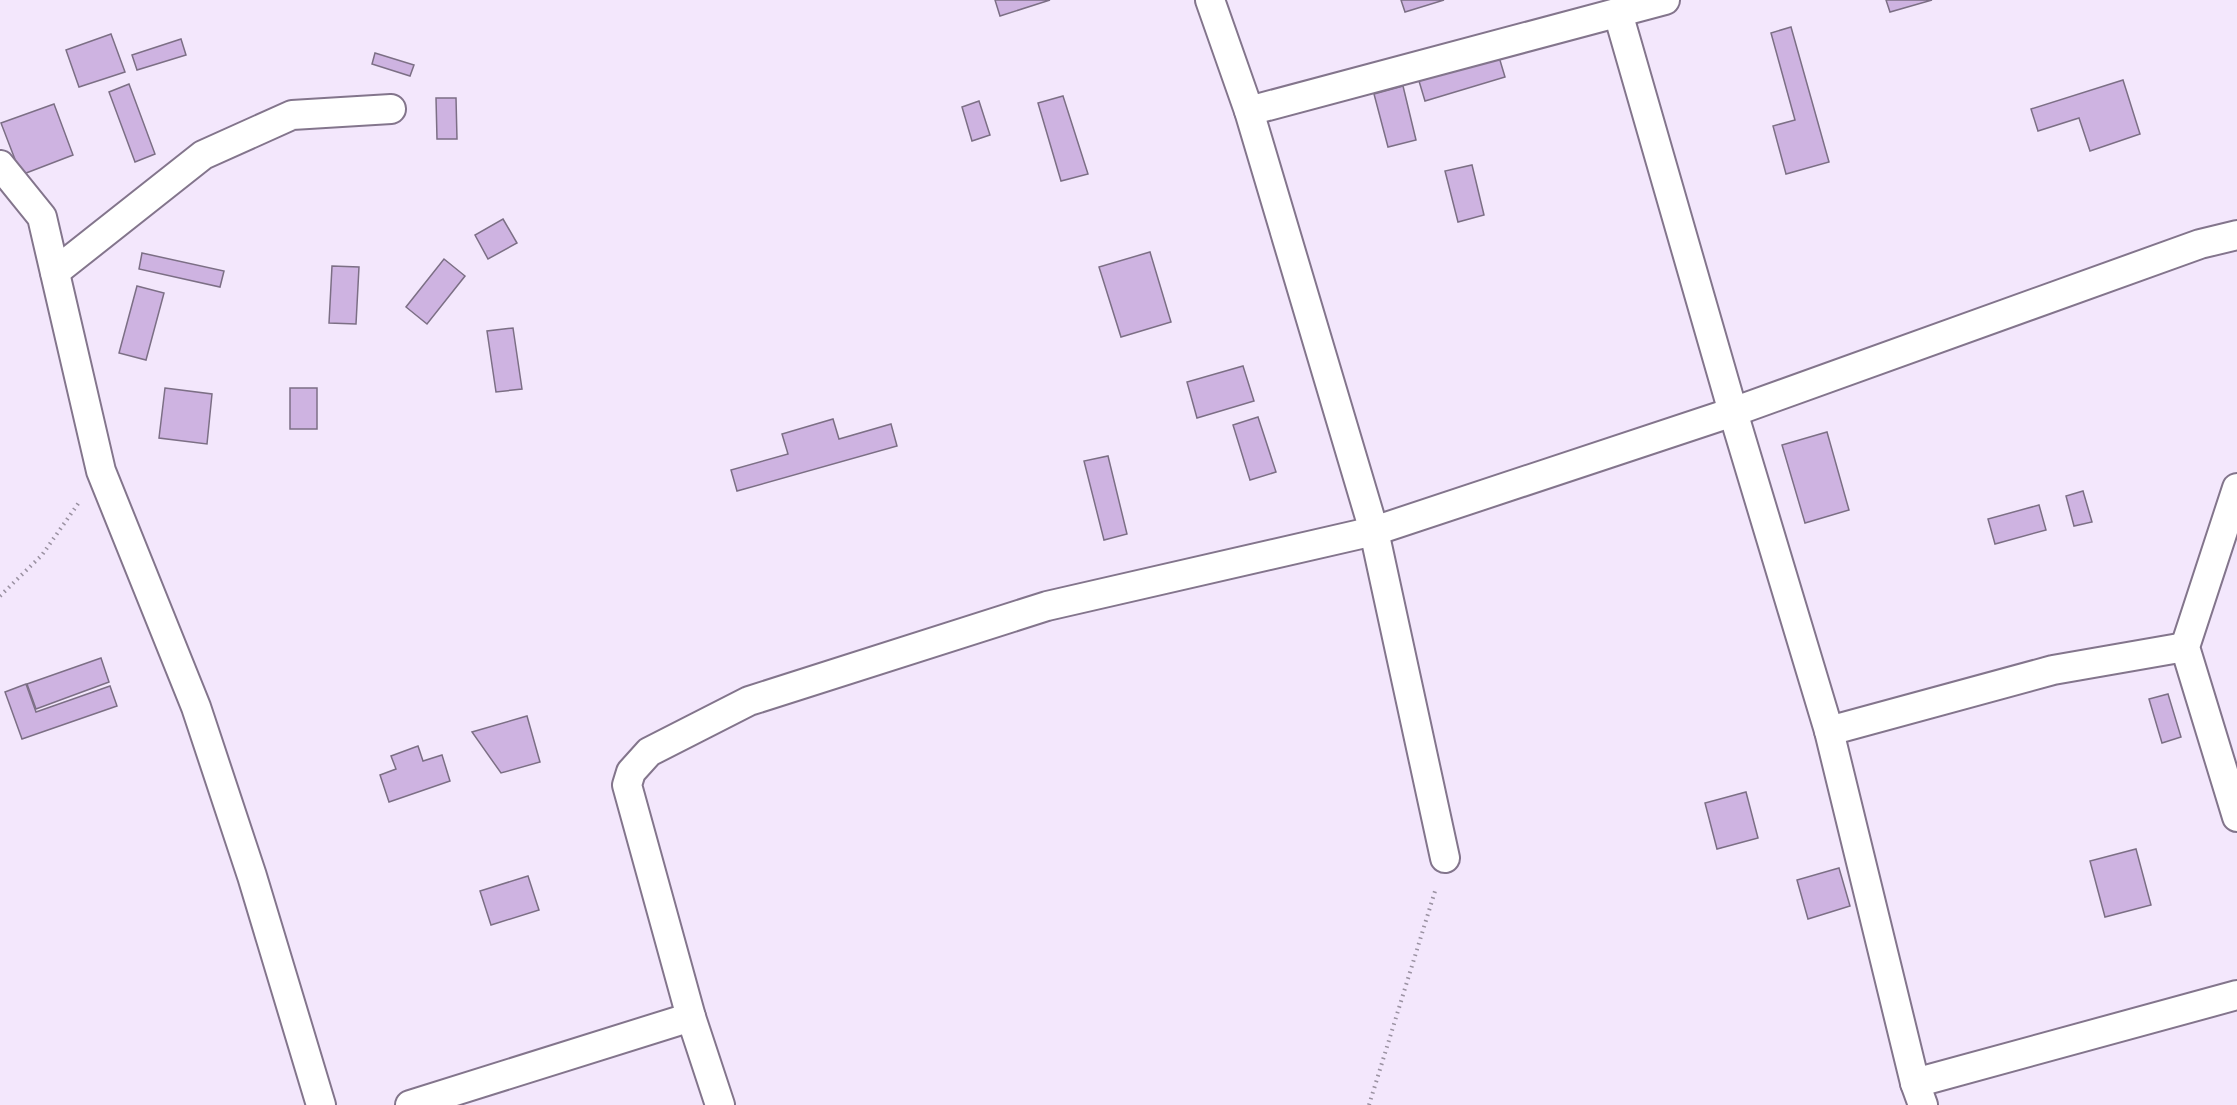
<svg xmlns="http://www.w3.org/2000/svg" width="2237" height="1105" viewBox="0 0 2237 1105" font-family="Mulish,sans-serif">
<rect width="100%" height="100%" fill="#f3e7fc"/>
<g fill="#ceb3e1" stroke="#7c6f85" stroke-width="1.5">
<polygon points="995,0 1050,0 1000,16"/>
<polygon points="1401,0 1444,0 1405,12"/>
<polygon points="1886,0 1932,0 1890,12"/>
<polygon points="1791,27 1829,162 1786,174 1773,126 1795,120 1771,33"/>
<polygon points="111,34 125,72 79,87 66,50"/>
<polygon points="181,39 186,55 137,70 132,55"/>
<polygon points="375,53 414,65 410,76 372,64"/>
<polygon points="1499,57 1505,77 1425,101 1419,81"/>
<polygon points="2123,80 2140,134 2090,151 2079,118 2038,131 2031,109"/>
<polygon points="129,84 155,154 135,162 109,92"/>
<polygon points="1403,86 1416,140 1388,147 1374,94"/>
<polygon points="1063,96 1088,174 1061,181 1038,103"/>
<polygon points="436,98 456,98 457,139 437,139"/>
<polygon points="979,101 990,135 972,141 962,107"/>
<polygon points="54,104 73,155 21,175 1,123"/>
<polygon points="1472,165 1484,215 1458,222 1445,171"/>
<polygon points="503,219 517,243 488,259 475,235"/>
<polygon points="1150,252 1171,322 1121,337 1099,267"/>
<polygon points="142,253 224,271 220,287 139,269"/>
<polygon points="444,259 465,276 427,324 406,307"/>
<polygon points="332,266 359,267 356,324 329,323"/>
<polygon points="137,286 164,293 146,360 119,353"/>
<polygon points="513,328 522,389 496,392 487,331"/>
<polygon points="1243,366 1254,401 1197,418 1187,382"/>
<polygon points="165,388 212,394 207,444 159,438"/>
<rect x="290" y="388" width="27" height="41"/>
<polygon points="1258,417 1276,472 1250,480 1233,425"/>
<polygon points="833,419 839,439 891,424 897,446 737,491 731,470 788,454 782,434"/>
<polygon points="1827,432 1849,510 1805,523 1782,445"/>
<polygon points="1108,456 1127,534 1104,540 1084,461"/>
<polygon points="2083,491 2092,522 2074,526 2066,496"/>
<polygon points="2039,505 2046,530 1995,544 1988,519"/>
<polygon points="101,658 109,682 36,709 27,684"/>
<polygon points="26,684 36,712 110,686 117,706 22,739 5,692"/>
<polygon points="2168,694 2181,737 2162,743 2149,699"/>
<polygon points="527,716 540,762 501,773 472,732"/>
<polygon points="418,746 423,761 442,755 450,781 389,802 380,775 396,769 391,756"/>
<polygon points="1746,792 1758,838 1717,849 1705,803"/>
<polygon points="2136,849 2151,905 2105,917 2090,861"/>
<polygon points="1839,868 1850,906 1808,919 1797,880"/>
<polygon points="528,876 539,910 491,925 480,891"/>
</g>
<g fill="none" stroke-linecap="round" stroke-linejoin="round">
<g stroke="#83758c" stroke-width="32">
<g id="minor">
<polyline points="1210,0 1249,111 1374,531 1445,858"/>
<polyline points="1618,13 1733,412 1829,731 1915,1083 1923,1105"/>
<polyline points="1249,111 1665,0"/>
<polyline points="0,165 42,217 101,471 196,707 252,876 321,1105"/>
<polyline points="55,272 203,155 292,115 391,109"/>
<polyline points="2237,488 2185,647 2237,817"/>
<polyline points="1829,731 2053,670 2185,647"/>
<polyline points="1915,1083 2237,995"/>
<polyline points="410,1105 691,1017"/>
<polyline points="720,1105 691,1017 627,785 631,772 649,752 749,701 1047,606 1374,531 1733,412 2200,244 2237,235"/>
</g>
</g>
<g stroke="#9a91a1" stroke-width="4" stroke-dasharray="1.5 4.5" stroke-linecap="butt">
<polyline points="0,596 42,555 80,501"/>
<polyline points="1369,1105 1436,888"/>
</g>
<use href="#minor" stroke="#fff" stroke-width="28"/>
</g>
</svg>
